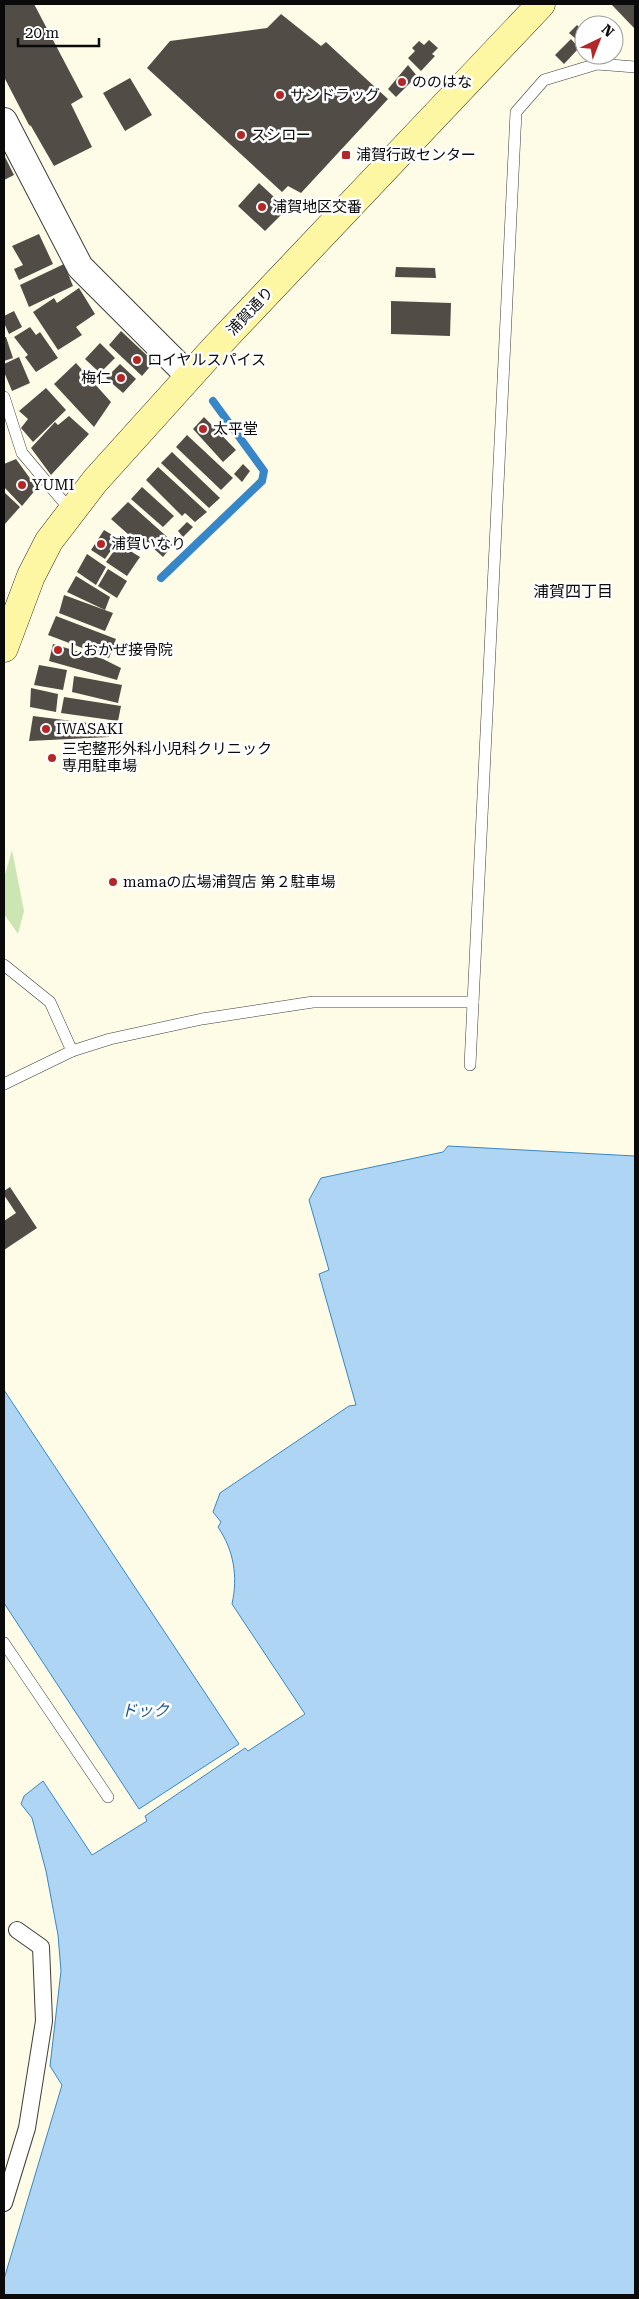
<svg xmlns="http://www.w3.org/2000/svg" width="639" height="2299" viewBox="0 0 639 2299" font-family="'Roboto Serif','Noto Sans JP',serif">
<rect width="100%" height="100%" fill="#fefbe7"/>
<polygon fill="#cbe6b3" points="12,850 24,911 18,934 4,914 4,878"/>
<g fill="#aed6f4" stroke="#3787c8">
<path d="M448,1146l187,10v1139h-631v-16l58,-194 -12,-19 11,-95 -3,-36 -12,-64 -14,-53 -11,-14 3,-8 19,-15 49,74 55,-34 -2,-5 100,-68 3,3 57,-37 -73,-110c6,-28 2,-53 -14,-77l3,-5 -8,-10 7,-19 129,-87 7,-1 -37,-131 10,-4 -20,-70 12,-22 122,-26z"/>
<polygon points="4,1390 239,1744 139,1809 4,1603"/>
</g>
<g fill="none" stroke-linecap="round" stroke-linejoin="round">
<polyline stroke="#3787c8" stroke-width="8" points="161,578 262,481 264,471 213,401"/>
</g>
<g fill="#524c47">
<polygon points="4,4 34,4 83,97 71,104 92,147 54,166 31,126 29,125 4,77"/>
<polygon points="611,4 635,4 635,29"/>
<polygon points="281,14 321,46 326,42 388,99 301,193 288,186 282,192 147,68 170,41 267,28"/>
<polygon points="577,25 584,32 584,46 569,33"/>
<polygon points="571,39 579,48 564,64 555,55"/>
<polygon points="429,40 438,48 432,54 435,56 421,71 408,58 415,51 412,48 419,41 424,45"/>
<polygon points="408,65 417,76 396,97 388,89"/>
<polygon points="130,78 152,115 125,131 103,93"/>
<polygon points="4,155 14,175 4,180"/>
<polygon points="259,183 287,209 265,231 238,206"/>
<polygon points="39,234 53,264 19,280 14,269 23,265 12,246"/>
<polygon points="64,264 73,286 29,307 20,285"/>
<polygon points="396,267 435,268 436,278 395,277"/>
<polygon points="79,288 95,314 76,327 82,335 58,350 33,312 54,298 57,303"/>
<polygon points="391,301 451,303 450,336 391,334"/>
<polygon points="14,311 22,327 9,334 4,323 4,316"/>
<polygon points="30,327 36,335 40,332 58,358 36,372 25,357 28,355 14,337"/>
<polygon points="121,331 154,362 142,376 109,345"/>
<polygon points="4,337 6,337 13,358 4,361"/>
<polygon points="100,343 115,358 100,373 85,359"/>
<polygon points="19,357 30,383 12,391 4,372 4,364"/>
<polygon points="76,363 111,402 94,427 54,384"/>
<polygon points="120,364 136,379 123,393 106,378"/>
<polygon points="46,388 66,410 33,442 21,428 28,419 19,411"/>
<polygon points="69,416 89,434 51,475 31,448 55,422 58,425"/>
<polygon points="204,417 236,450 223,462 193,429"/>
<polygon points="187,435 233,478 221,490 176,447"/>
<polygon points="172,452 220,498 209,508 161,463"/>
<polygon points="16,459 37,488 22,506 4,487 4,464"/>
<polygon points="243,464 250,471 242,482 234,474"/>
<polygon points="158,467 207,512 195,522 185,513 182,516 146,480"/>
<polygon points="142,487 174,516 163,527 131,499"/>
<polygon points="4,492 20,507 4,525"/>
<polygon points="128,502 174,543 163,557 151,546 147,551 111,519"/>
<polygon points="187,522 193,527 183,537 178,531"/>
<polygon points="104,530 119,539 105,559 91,550"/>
<polygon points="119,544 140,557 127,576 106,562"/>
<polygon points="87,554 106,567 96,585 77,572"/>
<polygon points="108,569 127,581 117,598 98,586"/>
<polygon points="76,576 110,597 105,610 67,592"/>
<polygon points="64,595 113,613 105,631 59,613"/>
<polygon points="56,616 116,639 109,658 48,635"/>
<polygon points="53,644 103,659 121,668 117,680 49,661"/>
<polygon points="39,665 67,670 63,690 34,685"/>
<polygon points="74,676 122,685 118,703 72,692"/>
<polygon points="31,688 58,694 56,712 30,707"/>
<polygon points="64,697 121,706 118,721 61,713"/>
<polygon points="33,716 111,726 109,737 29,741"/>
<polygon points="10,1187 37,1228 4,1250 4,1221 16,1213 4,1195 4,1191"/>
</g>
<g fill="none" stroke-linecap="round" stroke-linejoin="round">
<g stroke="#3d3d3d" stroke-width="12">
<g id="service">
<polyline points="4,397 22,453 72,512"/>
<polyline points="4,965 50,1002 72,1051"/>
<polyline points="470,1065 516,112 544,80 597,64 635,67"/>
<polyline points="4,1084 72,1051 110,1039 202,1019 313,1002 473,1002"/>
<polyline points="4,1643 108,1797"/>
</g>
</g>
<g stroke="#3d3d3d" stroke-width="18">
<polyline id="pedestrian" points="4,2203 27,2128 44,2021 41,1947 17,1930"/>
</g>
<g stroke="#3d3d3d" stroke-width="28">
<polyline id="tertiary" points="4,121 80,267 189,376"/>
</g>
<g stroke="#2c2c2c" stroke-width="29">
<polyline id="secondary" points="4,648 31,576 49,541 95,481 215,348 541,4"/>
</g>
<use href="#service" stroke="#fff" stroke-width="11"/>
<use href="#pedestrian" stroke="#fff" stroke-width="16"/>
<use href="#tertiary" stroke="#fff" stroke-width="26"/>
<use href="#secondary" stroke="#fdf7a4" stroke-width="28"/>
</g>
<g fill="#b42727" stroke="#fff" stroke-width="2">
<circle cx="402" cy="82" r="5"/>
<circle cx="280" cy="95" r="5"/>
<circle cx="241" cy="135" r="5"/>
<rect x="341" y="150" width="10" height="10" rx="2.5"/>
<circle cx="262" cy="207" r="5"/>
<circle cx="137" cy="360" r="5"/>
<circle cx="121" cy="378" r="5"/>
<circle cx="203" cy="429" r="5"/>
<circle cx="22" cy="485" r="5"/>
<circle cx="101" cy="544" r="5"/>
<circle cx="58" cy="650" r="5"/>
<circle cx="46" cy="729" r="5"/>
<circle cx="52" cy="758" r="5"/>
<circle cx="113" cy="882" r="5"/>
</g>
<g text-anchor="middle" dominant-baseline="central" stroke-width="5" stroke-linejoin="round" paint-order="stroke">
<g font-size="15" fill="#0a0a0a" stroke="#fff" text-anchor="start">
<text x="412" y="82">ののはな</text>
<text x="290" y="95">サンドラッグ</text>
<text x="251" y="135">スシロー</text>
<text x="356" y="155">浦賀行政センター</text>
<text x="272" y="207">浦賀地区交番</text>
<text x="147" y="360">ロイヤルスパイス</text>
<text x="111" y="378" text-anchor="end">梅仁</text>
<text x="213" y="429">太平堂</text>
<text x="32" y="485">YUMI</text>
<text x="111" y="544">浦賀いなり</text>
<text x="68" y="650">しおかぜ接骨院</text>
<text x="56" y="729">IWASAKI</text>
<text x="62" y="749">三宅整形外科小児科クリニック<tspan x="62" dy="17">専用駐車場</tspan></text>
<text x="123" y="882">mamaの広場浦賀店 第２駐車場</text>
</g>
<g font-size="15" fill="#0a0a0a" stroke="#fff">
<text transform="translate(250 311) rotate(-47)">浦賀通り</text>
</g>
<g font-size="16" fill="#0a0a0a" stroke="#fff">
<text x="573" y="591">浦賀四丁目</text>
</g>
<g font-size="16" font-style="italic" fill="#185996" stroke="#fff">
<text x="145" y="1710">ドック</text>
</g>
</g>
<rect width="639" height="2299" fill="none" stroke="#0a0a0a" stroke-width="10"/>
<g transform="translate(599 40) rotate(43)"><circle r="24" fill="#ffffff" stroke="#9d9d9d"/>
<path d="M0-4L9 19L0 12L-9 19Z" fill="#b42727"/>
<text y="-8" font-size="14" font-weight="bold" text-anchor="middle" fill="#0a0a0a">N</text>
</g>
<path d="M18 38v8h81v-8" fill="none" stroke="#0a0a0a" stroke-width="2.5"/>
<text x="25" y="38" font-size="15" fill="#0a0a0a" stroke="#ffffff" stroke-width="4" paint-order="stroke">20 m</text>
</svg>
